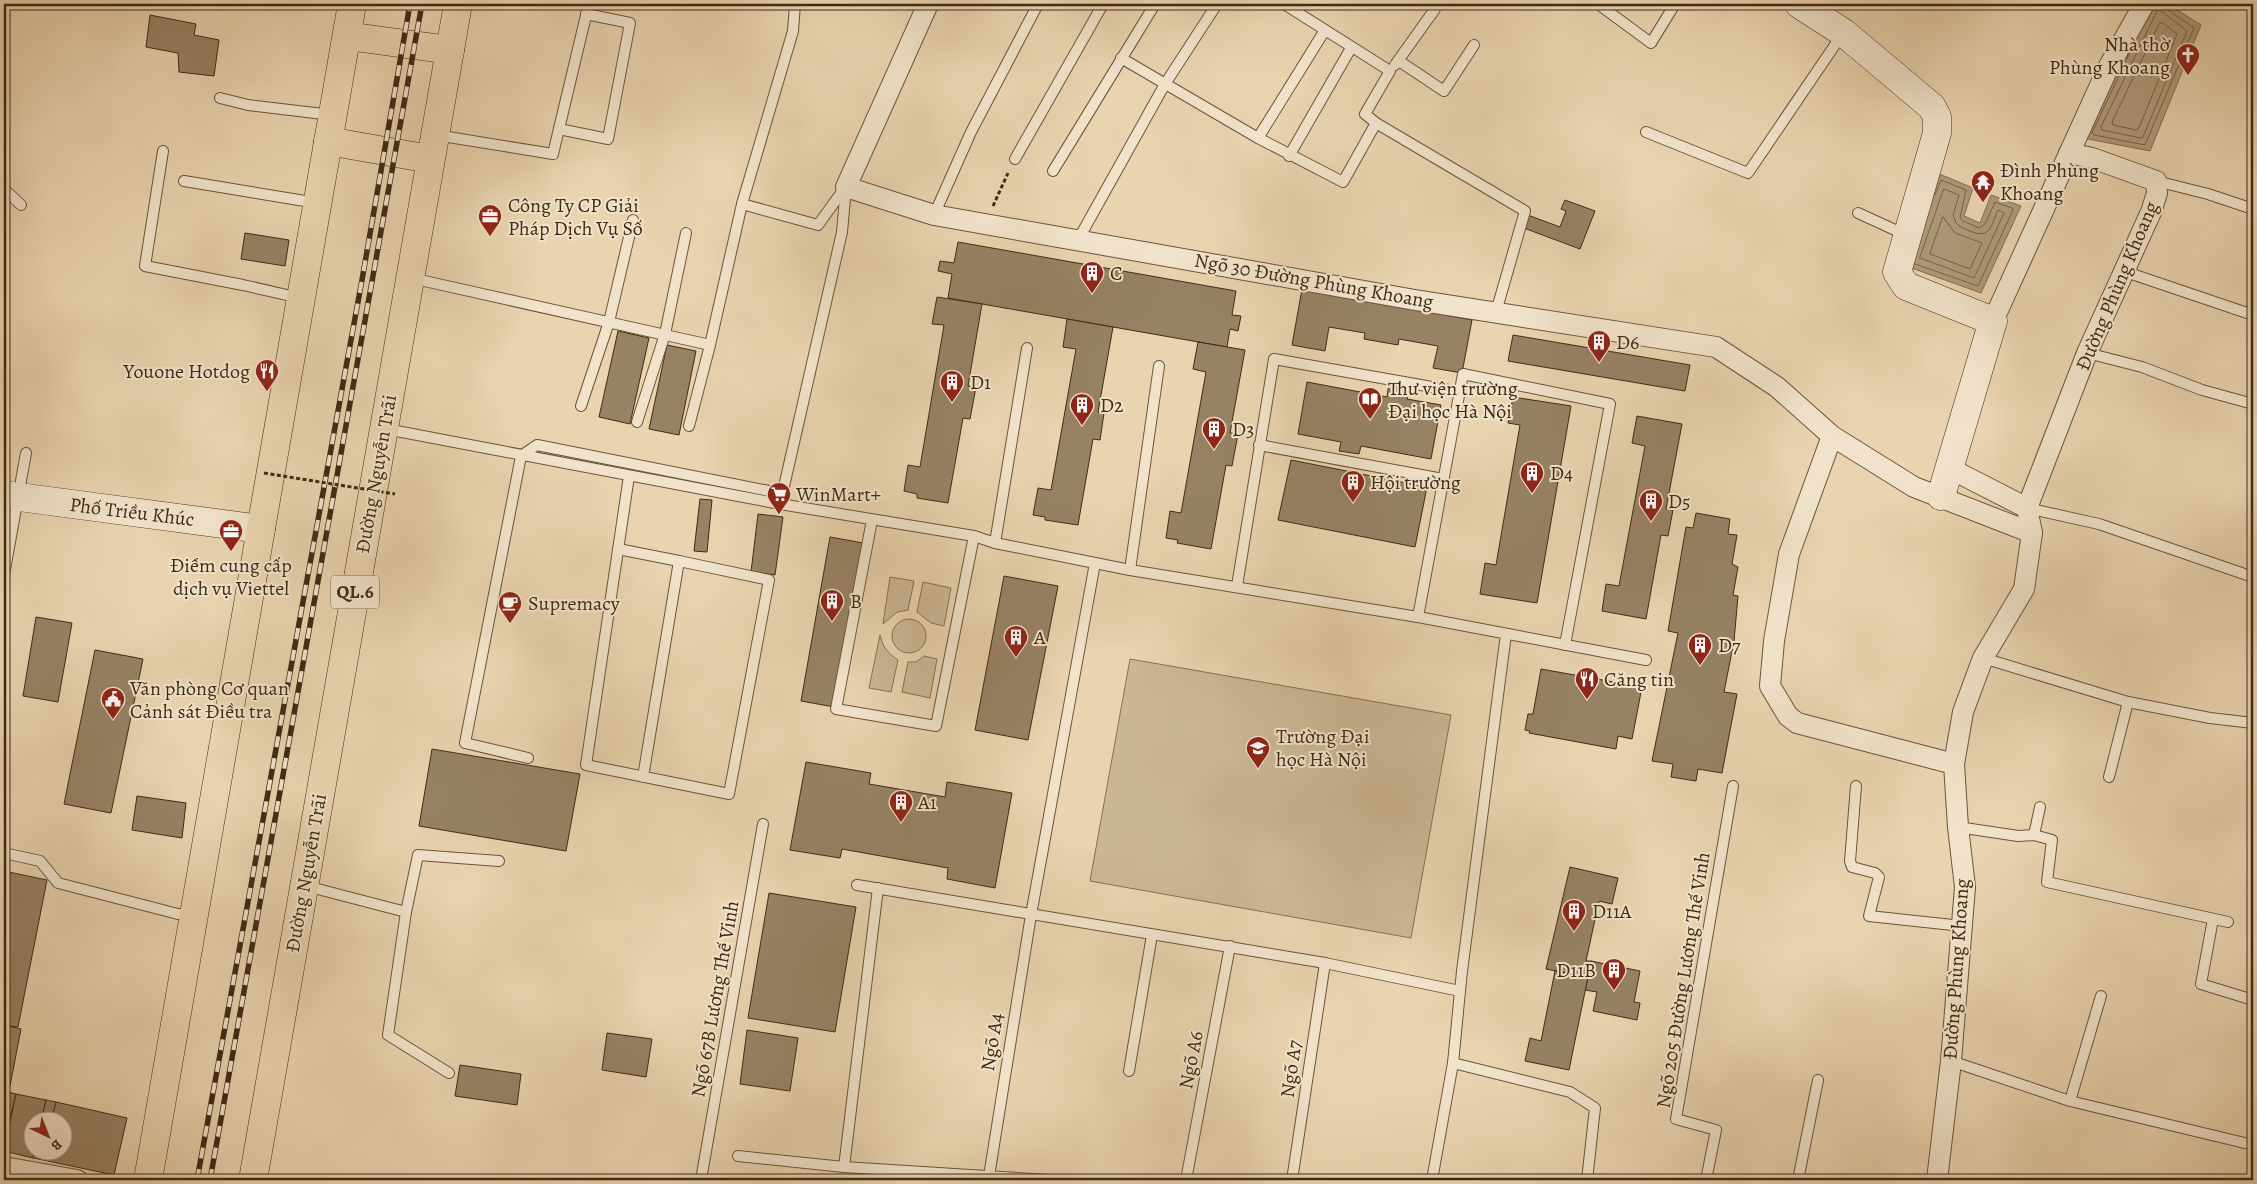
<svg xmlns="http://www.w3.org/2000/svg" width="2257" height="1184" viewBox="0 0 2257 1184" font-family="Alegreya,serif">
<rect width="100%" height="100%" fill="#e9d4af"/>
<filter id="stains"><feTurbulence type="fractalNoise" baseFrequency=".004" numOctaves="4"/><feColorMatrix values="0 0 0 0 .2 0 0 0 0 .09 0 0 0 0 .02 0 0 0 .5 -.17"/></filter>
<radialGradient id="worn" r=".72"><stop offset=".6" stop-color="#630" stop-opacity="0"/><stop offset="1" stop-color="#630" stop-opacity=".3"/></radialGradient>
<g fill="#ccb795" stroke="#867054">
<polygon points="890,577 914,581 908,610 897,612 883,624"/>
<polygon points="923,582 951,588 944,626 931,623 917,612"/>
<circle cx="909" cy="636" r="17"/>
<path d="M880,635c3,13 8,18 18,25l-7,32 -22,-4z"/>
<polygon points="924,656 937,659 930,698 902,692 908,662 916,662"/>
<polygon points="1130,659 1451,715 1411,938 1090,881"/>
</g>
<g fill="#af9a7a" stroke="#826d51">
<polygon points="2148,4 2168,4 2201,25 2150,151 2083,138"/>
<polygon points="1937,173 1973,188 1964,216 1980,223 1991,195 2021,206 1981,293 1906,266"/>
</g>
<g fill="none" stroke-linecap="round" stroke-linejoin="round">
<g stroke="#776247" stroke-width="1">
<polygon points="2160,10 2187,31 2143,137 2141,138 2102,130 2101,127 2157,11"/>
<polygon points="2163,23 2177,34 2139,128 2136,130 2113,125 2112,122 2159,24"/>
<polyline points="2133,46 2092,133 2094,135 2145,145 2194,28 2168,10 2166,4"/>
<path d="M1944,189l15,6 -6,20 3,8c4,4 9,6 14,8 21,9 21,-6 28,-21l6,3 -30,65 -54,-20z"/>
<polygon points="1943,217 1955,233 1982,243 1970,269 1930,254"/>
<polyline points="1915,264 1978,286 2013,210 2012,208 1995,202 1985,224 1979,228 1963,221 1960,218 1966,190 1941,180 1935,195"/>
</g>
</g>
<g fill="#978265" stroke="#3f2a14">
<polygon points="150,15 196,24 194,35 219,40 214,76 179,72 178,53 146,47"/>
<polygon points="1565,200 1595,211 1580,249 1521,227 1525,214 1560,227 1566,211 1561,209"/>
<polygon points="245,233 289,240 285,266 241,259"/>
<polygon points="958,242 1236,291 1232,315 1241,316 1238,331 1230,329 1227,347 948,298 952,274 938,271 940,261 954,263"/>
<polygon points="1302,289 1472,320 1462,373 1433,368 1438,346 1399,339 1398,345 1364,339 1365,333 1329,327 1325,351 1292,345"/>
<polygon points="937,297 982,304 968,386 976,387 970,419 963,418 948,503 917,498 917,494 904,491 908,465 920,467 944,325 932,324"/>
<polygon points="1067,319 1113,327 1098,412 1104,413 1100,440 1093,439 1078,525 1045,520 1045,517 1033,515 1038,488 1051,490 1076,349 1063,347"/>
<polygon points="618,331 649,338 630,424 599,417"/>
<polygon points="1513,335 1690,365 1685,391 1508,361"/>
<polygon points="1198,342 1245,350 1230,433 1238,434 1232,466 1226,465 1211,549 1177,543 1178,540 1166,538 1170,511 1181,513 1206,372 1193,369"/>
<polygon points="667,345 696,351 679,435 649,429"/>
<polygon points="1307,382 1387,397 1389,383 1409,387 1407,399 1441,405 1431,459 1361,446 1359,454 1339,451 1341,442 1298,434"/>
<polygon points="1513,397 1571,406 1537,603 1480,594 1485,563 1496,565 1520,425 1508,423"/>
<polygon points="1637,416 1682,424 1666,509 1673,510 1668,536 1661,535 1646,619 1602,611 1606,584 1619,586 1645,446 1632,443"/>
<polygon points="1291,460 1427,487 1415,547 1278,520"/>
<polygon points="700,499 712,500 707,552 694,551"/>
<polygon points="1696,513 1730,519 1728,534 1737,535 1732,564 1738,567 1733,595 1738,596 1734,641 1724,692 1737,694 1722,773 1698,769 1696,781 1671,777 1673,764 1652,761 1678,633 1668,631 1686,527 1693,528"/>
<polygon points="758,514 783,517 775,575 751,572"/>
<polygon points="830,537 863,543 834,707 801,701"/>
<polygon points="1004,576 1058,586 1028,740 975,730"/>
<polygon points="36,617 72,623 58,702 23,696"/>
<polygon points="95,650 143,659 111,813 64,804"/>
<polygon points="1541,669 1642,687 1632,739 1618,736 1616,749 1529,733 1530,731 1525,730 1528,714 1533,714"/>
<polygon points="432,749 580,774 566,851 419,826"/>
<polygon points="806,762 871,773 869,784 945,797 947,782 1012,793 995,888 947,879 948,868 842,849 840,858 790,850"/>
<polygon points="137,796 186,803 182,838 132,830"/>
<polygon points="1570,867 1618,878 1612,904 1599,901 1586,961 1591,961 1588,977 1546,969"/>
<polygon points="4,871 47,880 18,1027 4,1025"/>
<polygon points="769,893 856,907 835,1032 748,1018"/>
<polygon points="1591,961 1640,971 1634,1002 1640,1003 1637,1020 1593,1011 1597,992 1585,990"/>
<polygon points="1555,971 1588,977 1569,1070 1525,1061 1530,1038 1541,1041"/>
<polygon points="4,1025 21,1029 10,1086 4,1084"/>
<polygon points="747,1030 798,1038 790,1091 740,1084"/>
<polygon points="607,1033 652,1039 646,1077 602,1070"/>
<polygon points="460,1065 521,1074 517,1105 455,1096"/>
<polygon points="4,1091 16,1094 11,1114 4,1112"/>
<polygon points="16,1094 46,1100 41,1122 32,1122 33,1158 4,1151"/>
<polygon points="46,1100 56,1102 51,1122 41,1122"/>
<polygon points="56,1102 127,1118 114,1175 43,1160 45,1152 62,1152 62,1122 51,1122"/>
<polygon points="4,1112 11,1114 8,1130 4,1129"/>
<polygon points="4,1129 8,1130 4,1148"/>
<polygon points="35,1152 45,1152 43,1160 33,1158"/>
</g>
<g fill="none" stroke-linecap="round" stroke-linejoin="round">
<g stroke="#6a543b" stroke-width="12">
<g id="lane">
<polyline points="1284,4 1390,71 1365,114 1376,123 1525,211 1496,312"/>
<polyline points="1598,4 1651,43 1675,4"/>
<polyline points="1121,58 1258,138 1325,30"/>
<polyline points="1399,61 1444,91 1474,45"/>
<polyline points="1395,65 1435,9"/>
<polyline points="220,98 248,105 332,115"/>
<polyline points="559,129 608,139 630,23 586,14"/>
<polyline points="1646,132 1748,173 1843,33"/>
<polyline points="436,135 553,154 588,7"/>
<polyline points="1258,138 1343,182 1376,123"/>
<polyline points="163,151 145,266 243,285 300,298"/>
<polyline points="1289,156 1351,48"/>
<polyline points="1015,159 1103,4"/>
<polyline points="1053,171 1155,4"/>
<polyline points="184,181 317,203"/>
<polyline points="2156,181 2208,194 2253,209"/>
<polyline points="4,189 21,205"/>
<polyline points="742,204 818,225 844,189"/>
<polyline points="1858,213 1906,235"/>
<polyline points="934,215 971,132 1038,4"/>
<polyline points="1078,240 1165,84 1217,4"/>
<polyline points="2123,271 2253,315"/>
<polyline points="411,278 710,345"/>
<polyline points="2087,353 2142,367 2202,390 2253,404"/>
<polyline points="581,406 609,322 633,220"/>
<polyline points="637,422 665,334 686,233"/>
<polyline points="689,426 710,345 742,204 793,31 795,4"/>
<polyline points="386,429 780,504 974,536 995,543 1130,570 1418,617 1646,660"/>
<polyline points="1259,445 1443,479"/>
<polyline points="629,476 586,765 729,794 769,580 679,561 643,777"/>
<polyline points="780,504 842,232 846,187"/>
<polyline points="2027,508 2099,524 2253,577"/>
<polyline points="872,520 836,709 936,726 974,536"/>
<polyline points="995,543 1027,348"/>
<polyline points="618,549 679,561"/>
<polyline points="1130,570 1159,366"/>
<polyline points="4,575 26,453"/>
<polyline points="1237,586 1274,359 1460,392"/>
<polyline points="1418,617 1463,374 1610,404 1565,645"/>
<polyline points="1983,658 2128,702 2210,718 2253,723"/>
<polyline points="528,758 465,743 521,456 537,445 769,491 780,504"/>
<polyline points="2109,777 2128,702"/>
<polyline points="1856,786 1850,861 1852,867 1875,873 1879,877 1869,916 1962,926"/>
<polyline points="1958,827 2018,836 2034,835 2052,840 2047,882 2228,922"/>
<polyline points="2034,835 2040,807"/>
<polyline points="4,853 40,861 58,883 178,914 193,915"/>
<polyline points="857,885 1325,963 1460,991"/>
<polyline points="306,886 406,912 388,1035 449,1073"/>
<polyline points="406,912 418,855 499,861"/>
<polyline points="2213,919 2201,984 2253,1000"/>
<polyline points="1951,1061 2070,1101 2253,1145"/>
<polyline points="1453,1063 1570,1092 1595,1108 1587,1180"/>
<polyline points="1129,1071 1152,935"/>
<polyline points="2070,1101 2101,996"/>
<polyline points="738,1156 844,1167 1049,1180"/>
<polyline points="844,1167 878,888"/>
<polyline points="989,1176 1031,915 1095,563"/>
<polyline points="701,1180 763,824"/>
<polyline points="1186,1180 1230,946"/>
<polyline points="1292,1180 1325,963"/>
<polyline points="1432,1180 1453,1063 1462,971 1506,634"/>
<polyline points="1706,1180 1716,1130 1676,1119 1733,786"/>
<polyline points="1798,1180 1818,1080"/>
</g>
</g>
<g stroke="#6a543b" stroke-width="22">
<g id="street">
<polyline points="928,4 846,187 934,215 1415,300 1716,347 1777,387 1832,436 1914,487 2032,533"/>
<polyline points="1993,321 2108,68 2144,4"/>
<polyline points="1832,436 1789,554 1774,641 1770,686 1788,716 1797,723 1954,764"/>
<polyline points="1949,468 2027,508"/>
<polyline points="4,1167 77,1180"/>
<polyline points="1937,1180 1951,1061 1965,887 1958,827 1954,764 1963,712 1983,658 2024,589 2032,533 2027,508 2087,353 2151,212 2157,193 2156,181 2092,158 2069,153"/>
</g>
</g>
<g stroke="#3f2a14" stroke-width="29">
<g id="secondary">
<polyline points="1799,4 1844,33 1932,107 1937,117 1937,133 1897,272 1906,286 1993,321 1941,496"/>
<polyline points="4,495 261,529"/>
</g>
</g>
<g stroke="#3f2a14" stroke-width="29">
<g id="highway">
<polyline points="347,36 450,50"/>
<polyline points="328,141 430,159"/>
<polyline points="148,1180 352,4"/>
<polyline points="253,1180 458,4"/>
</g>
</g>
<polyline stroke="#3f2a14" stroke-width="3" stroke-dasharray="4 2.5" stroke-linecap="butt" points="993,206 1008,173"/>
<use href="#lane" stroke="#f1e3cb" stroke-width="10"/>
<use href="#street" stroke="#f1e3cb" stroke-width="20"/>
<use href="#secondary" stroke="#f1e3cb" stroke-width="28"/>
<use href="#highway" stroke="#e9d4af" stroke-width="28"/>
<g stroke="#3f2a14" stroke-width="5.5">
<g id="rail">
<polyline points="197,1180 362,280 410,4"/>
<polyline points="210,1180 422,4"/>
</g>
</g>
<use href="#rail" stroke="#f1e3cb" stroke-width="4" stroke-dasharray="11" stroke-linecap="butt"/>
<polyline stroke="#3f2a14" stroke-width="3" stroke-dasharray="4 2.5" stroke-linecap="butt" points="264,473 395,494"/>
</g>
<defs>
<g id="church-pin" transform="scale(1.25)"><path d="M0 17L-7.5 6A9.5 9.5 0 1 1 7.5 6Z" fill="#8f2418" stroke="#f1e3cb"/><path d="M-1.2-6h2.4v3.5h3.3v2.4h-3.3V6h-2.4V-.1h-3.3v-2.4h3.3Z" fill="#fff"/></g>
<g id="temple-pin" transform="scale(1.25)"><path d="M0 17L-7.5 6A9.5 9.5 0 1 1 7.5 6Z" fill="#8f2418" stroke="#f1e3cb"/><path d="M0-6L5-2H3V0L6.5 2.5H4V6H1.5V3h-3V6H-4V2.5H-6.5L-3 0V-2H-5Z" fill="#fff"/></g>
<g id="office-pin" transform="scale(1.25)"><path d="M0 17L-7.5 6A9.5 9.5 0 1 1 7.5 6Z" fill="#8f2418" stroke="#f1e3cb"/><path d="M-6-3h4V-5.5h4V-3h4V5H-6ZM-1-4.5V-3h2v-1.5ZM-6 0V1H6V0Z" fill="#fff"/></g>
<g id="building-pin" transform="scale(1.25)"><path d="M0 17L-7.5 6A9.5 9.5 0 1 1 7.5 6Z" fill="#8f2418" stroke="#f1e3cb"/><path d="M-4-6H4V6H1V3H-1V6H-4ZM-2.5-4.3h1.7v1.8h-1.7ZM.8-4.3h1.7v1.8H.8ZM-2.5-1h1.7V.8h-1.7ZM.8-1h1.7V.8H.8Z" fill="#fff"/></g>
<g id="restaurant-pin" transform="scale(1.25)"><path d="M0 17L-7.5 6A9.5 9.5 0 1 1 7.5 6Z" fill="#8f2418" stroke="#f1e3cb"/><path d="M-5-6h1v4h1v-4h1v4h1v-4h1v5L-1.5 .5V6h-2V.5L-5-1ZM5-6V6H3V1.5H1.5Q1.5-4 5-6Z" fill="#fff"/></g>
<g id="library-pin" transform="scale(1.25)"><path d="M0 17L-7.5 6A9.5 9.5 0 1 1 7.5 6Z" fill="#8f2418" stroke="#f1e3cb"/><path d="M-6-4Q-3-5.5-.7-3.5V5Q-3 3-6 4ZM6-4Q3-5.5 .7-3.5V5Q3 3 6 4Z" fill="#fff"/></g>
<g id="supermarket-pin" transform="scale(1.25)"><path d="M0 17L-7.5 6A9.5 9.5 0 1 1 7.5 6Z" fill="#8f2418" stroke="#f1e3cb"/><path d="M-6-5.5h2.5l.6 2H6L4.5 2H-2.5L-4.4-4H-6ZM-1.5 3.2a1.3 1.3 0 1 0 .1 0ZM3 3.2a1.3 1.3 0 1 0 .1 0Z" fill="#fff"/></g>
<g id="cafe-pin" transform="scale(1.25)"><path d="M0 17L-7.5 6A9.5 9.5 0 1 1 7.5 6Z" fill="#8f2418" stroke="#f1e3cb"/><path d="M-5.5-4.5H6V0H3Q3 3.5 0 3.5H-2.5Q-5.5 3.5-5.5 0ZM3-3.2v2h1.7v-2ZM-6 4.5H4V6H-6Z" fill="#fff"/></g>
<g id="civic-pin" transform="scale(1.25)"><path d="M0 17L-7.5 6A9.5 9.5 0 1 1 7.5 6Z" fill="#8f2418" stroke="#f1e3cb"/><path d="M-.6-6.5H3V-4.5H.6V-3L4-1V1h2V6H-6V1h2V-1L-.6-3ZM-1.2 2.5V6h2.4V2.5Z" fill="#fff"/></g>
<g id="university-pin" transform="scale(1.25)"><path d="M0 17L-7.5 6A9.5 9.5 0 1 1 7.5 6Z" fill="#8f2418" stroke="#f1e3cb"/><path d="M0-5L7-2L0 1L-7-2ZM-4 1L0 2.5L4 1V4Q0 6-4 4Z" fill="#fff"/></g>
</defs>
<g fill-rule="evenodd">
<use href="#church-pin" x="2188" y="55"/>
<use href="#temple-pin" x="1983" y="182"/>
<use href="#office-pin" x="490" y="216"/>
<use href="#building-pin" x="1092" y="273"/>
<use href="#building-pin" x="1599" y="342"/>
<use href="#restaurant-pin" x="267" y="371"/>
<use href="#building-pin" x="952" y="382"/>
<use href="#library-pin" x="1370" y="399"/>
<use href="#building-pin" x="1082" y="405"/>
<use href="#building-pin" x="1214" y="429"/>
<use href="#building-pin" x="1532" y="473"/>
<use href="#building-pin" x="1353" y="482"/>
<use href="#supermarket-pin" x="779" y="494"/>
<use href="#building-pin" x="1651" y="501"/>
<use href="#office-pin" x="231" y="531"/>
<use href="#building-pin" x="832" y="601"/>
<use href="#cafe-pin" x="510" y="603"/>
<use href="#building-pin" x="1016" y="637"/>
<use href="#building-pin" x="1700" y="645"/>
<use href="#restaurant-pin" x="1587" y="679"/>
<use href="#civic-pin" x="113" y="699"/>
<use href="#university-pin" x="1258" y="748"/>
<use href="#building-pin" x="901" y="802"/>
<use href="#building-pin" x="1574" y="911"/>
<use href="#building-pin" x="1614" y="970"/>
</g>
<g text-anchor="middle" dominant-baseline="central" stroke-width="4" stroke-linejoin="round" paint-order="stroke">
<rect fill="#f1e3cb" stroke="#74624b" stroke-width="1" x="331" y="575.5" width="48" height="33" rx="4"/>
<g font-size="19" font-weight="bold" fill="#3f2a14">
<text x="355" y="592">QL.6</text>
</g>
<g font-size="20" fill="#3f2a14" stroke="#f1e3cb" text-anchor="start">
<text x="2170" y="44" text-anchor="end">Nhà thờ<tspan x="2170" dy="23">Phùng Khoang</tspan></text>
<text x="2000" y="170">Đình Phùng<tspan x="2000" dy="23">Khoang</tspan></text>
<text x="508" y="205">Công Ty CP Giải<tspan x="508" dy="23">Pháp Dịch Vụ Số</tspan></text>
<text x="1110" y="273">C</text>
<text x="1616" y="342">D6</text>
<text x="250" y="371" text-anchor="end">Youone Hotdog</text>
<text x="970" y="382">D1</text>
<text x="1388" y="388">Thư viện trường<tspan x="1388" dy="23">Đại học Hà Nội</tspan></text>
<text x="1100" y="405">D2</text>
<text x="1232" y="429">D3</text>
<text x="1550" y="473">D4</text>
<text x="1370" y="482">Hội trường</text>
<text x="796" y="494">WinMart+</text>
<text x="1668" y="501">D5</text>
<text x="231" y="565" text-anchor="middle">Điểm cung cấp<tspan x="231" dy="23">dịch vụ Viettel</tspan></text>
<text x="850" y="601">B</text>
<text x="528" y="603">Supremacy</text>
<text x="1034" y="637">A</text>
<text x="1718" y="645">D7</text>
<text x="1604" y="679">Căng tin</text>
<text x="130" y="688">Văn phòng Cơ quan<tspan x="130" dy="23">Cảnh sát Điều tra</tspan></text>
<text x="1276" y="736">Trường Đại<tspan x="1276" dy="23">học Hà Nội</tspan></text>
<text x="918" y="802">A1</text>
<text x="1592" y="911">D11A</text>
<text x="1596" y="970" text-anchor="end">D11B</text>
</g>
<g font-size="20" fill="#3f2a14" stroke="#f1e3cb">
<text transform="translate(1314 281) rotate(10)">Ngõ 30 Đường Phùng Khoang</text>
<text transform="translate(2117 286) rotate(-67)">Đường Phùng Khoang</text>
<text transform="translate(376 474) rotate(-80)">Đường Nguyễn Trãi</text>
<text transform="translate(132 512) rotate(7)">Phố Triều Khúc</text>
<text transform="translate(306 873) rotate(-80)">Đường Nguyễn Trãi</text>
<text transform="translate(1956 969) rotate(-86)">Đường Phùng Khoang</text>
<text transform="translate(1683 980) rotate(-81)">Ngõ 205 Đường Lương Thế Vinh</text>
<text transform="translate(715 999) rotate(-80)">Ngõ 67B Lương Thế Vinh</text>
<text transform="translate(992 1042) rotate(-81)">Ngõ A4</text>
<text transform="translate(1191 1060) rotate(-79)">Ngõ A6</text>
<text transform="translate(1291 1069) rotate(-82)">Ngõ A7</text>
</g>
</g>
<rect width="2257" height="1184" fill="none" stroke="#e9d4af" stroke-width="20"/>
<rect x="5" y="5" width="2247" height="1174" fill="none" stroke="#3f2a14" stroke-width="2.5"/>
<rect x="10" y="10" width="2237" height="1164" fill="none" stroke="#3f2a14"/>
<g transform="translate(48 1136) rotate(137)"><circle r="24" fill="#f1e3cb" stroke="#aa9982"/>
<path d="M0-4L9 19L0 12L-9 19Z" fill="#8f2418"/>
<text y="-8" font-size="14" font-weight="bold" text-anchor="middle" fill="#3f2a14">B</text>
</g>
<rect width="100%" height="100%" filter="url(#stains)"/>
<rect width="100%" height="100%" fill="url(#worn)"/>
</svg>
